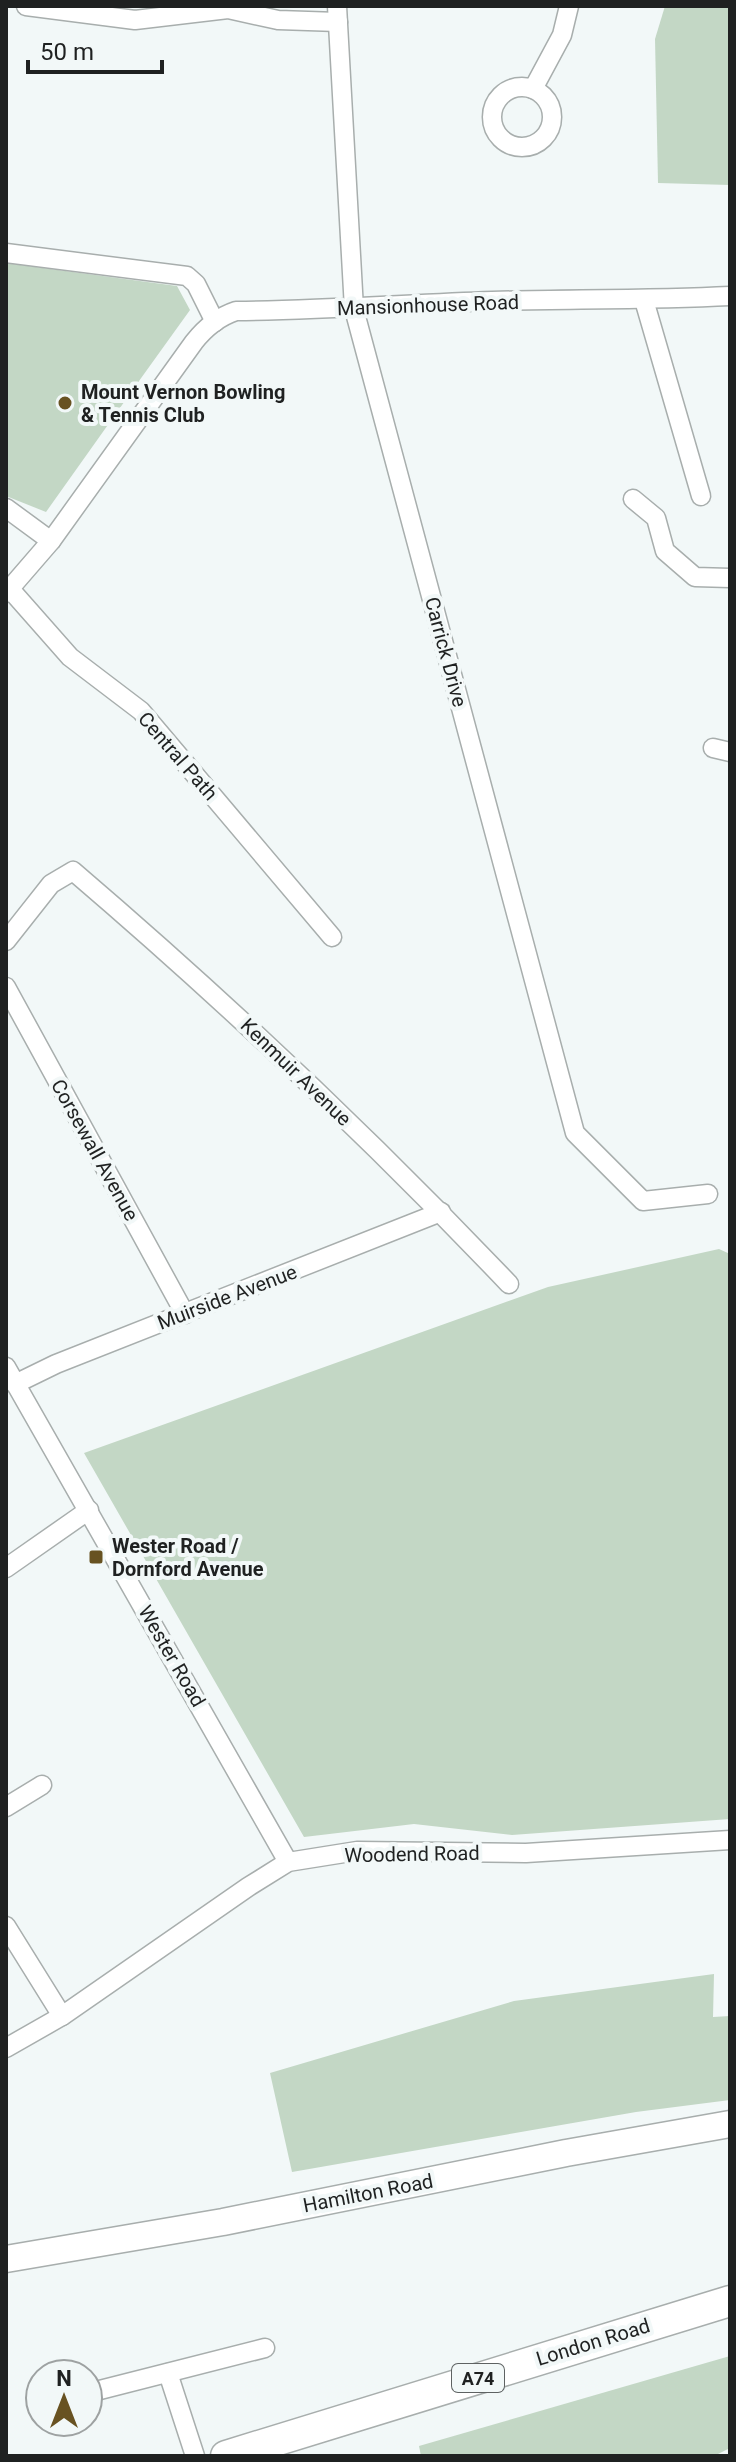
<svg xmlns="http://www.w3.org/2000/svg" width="736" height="2462" viewBox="0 0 736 2462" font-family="Roboto,sans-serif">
<rect width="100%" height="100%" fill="#f2f8f8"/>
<g fill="#c3d7c5">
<polygon points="665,6 730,6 730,185 658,183 655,39"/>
<polygon points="6,263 177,286 190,310 139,381 137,399 127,398 46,512 6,496"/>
<polygon points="719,1249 730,1254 730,1819 512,1835 414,1824 304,1837 84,1453 548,1287"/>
<polygon points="714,1974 713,2017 730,2016 730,2100 636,2112 292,2172 270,2073 514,2001"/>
<polygon points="730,2356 730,2448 714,2456 421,2456 419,2446"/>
</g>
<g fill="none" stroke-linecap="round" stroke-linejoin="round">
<g stroke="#a8aead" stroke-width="21">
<g id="street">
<polyline points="26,6 135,20 228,9 278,20 338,22"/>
<polyline points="337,6 354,309 575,1133 643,1201 708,1194"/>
<circle cx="522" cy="117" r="30"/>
<polyline points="533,89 562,35 569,6"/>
<polyline points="6,253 187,276 196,284 215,322"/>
<polyline points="644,300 701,496"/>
<polyline points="633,499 656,518 665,551 695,577 730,578"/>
<polyline points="6,508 51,541"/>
<polyline points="10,589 70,657 141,711 332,937"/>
<path d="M6,593l45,-52 143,-199c11,-14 24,-25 42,-31 86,-1 171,-7 256,-10 80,-2 159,-1 238,-5"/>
<polyline points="713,748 730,752"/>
<path d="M6,941l45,-57 22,-13c152,130 298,268 436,413"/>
<polyline points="6,987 185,1314"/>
<polyline points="6,1367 288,1862"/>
<polyline points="15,1384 56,1364 441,1212"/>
<polyline points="6,1568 89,1510"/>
<polyline points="6,1807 42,1785"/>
<polyline points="6,1926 62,2016"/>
<polyline points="6,2048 62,2016 248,1887 288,1862 357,1851 526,1853 730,1840"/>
<polyline points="168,2373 195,2456"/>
<polyline points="88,2393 265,2348"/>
</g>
</g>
<g stroke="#a8aead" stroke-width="29">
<polyline id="secondary" points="6,2259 223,2222 566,2153 730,2124"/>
</g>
<g stroke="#a8aead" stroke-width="33">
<polyline id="primary" points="226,2456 730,2301"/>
</g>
<use href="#street" stroke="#fff" stroke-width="18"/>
<use href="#secondary" stroke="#fff" stroke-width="26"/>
<use href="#primary" stroke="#fff" stroke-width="30"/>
</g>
<g fill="#685221" stroke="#f2f8f8" stroke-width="3">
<circle cx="65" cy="403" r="8"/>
<rect x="88" y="1549" width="16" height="16" rx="4"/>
</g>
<g text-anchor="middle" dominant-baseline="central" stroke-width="8" stroke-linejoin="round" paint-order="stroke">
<rect fill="#f2f8f8" stroke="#5e6262" stroke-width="2" x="452" y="2364" width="52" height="28" rx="6"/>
<g font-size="18" font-weight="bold" fill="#1f2121">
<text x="478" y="2378">A74</text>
</g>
<g font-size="20" fill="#1f2121" stroke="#f2f8f8">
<text transform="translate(428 305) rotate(-2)">Mansionhouse Road</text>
<text transform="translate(446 652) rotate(75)">Carrick Drive</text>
<text transform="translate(178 756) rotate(49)">Central Path</text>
<text transform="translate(296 1072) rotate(44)">Kenmuir Avenue</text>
<text transform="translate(95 1150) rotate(61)">Corsewall Avenue</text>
<text transform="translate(227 1297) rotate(-21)">Muirside Avenue</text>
<text transform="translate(172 1656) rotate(60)">Wester Road</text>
<text transform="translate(412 1854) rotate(-1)">Woodend Road</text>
<text transform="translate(368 2193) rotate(-11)">Hamilton Road</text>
<text transform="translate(593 2342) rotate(-17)">London Road</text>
</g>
<g font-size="20" font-weight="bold" fill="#1f2121" stroke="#f2f8f8" text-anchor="start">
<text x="81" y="392">Mount Vernon Bowling<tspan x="81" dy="23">&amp; Tennis Club</tspan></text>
<text x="112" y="1546">Wester Road /<tspan x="112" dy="23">Dornford Avenue</tspan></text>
</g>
</g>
<rect width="736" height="2462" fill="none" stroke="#1f2121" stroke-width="16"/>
<g transform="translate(64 2398)"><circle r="38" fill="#f2f8f8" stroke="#9ea2a2" stroke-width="2"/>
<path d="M0-6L14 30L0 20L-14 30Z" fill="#685221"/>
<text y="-12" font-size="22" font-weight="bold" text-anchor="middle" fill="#1f2121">N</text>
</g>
<path d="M28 60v12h134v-12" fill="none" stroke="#1f2121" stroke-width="4"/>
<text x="40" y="60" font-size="24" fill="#1f2121" stroke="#f2f8f8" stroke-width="6" paint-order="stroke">50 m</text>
</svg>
